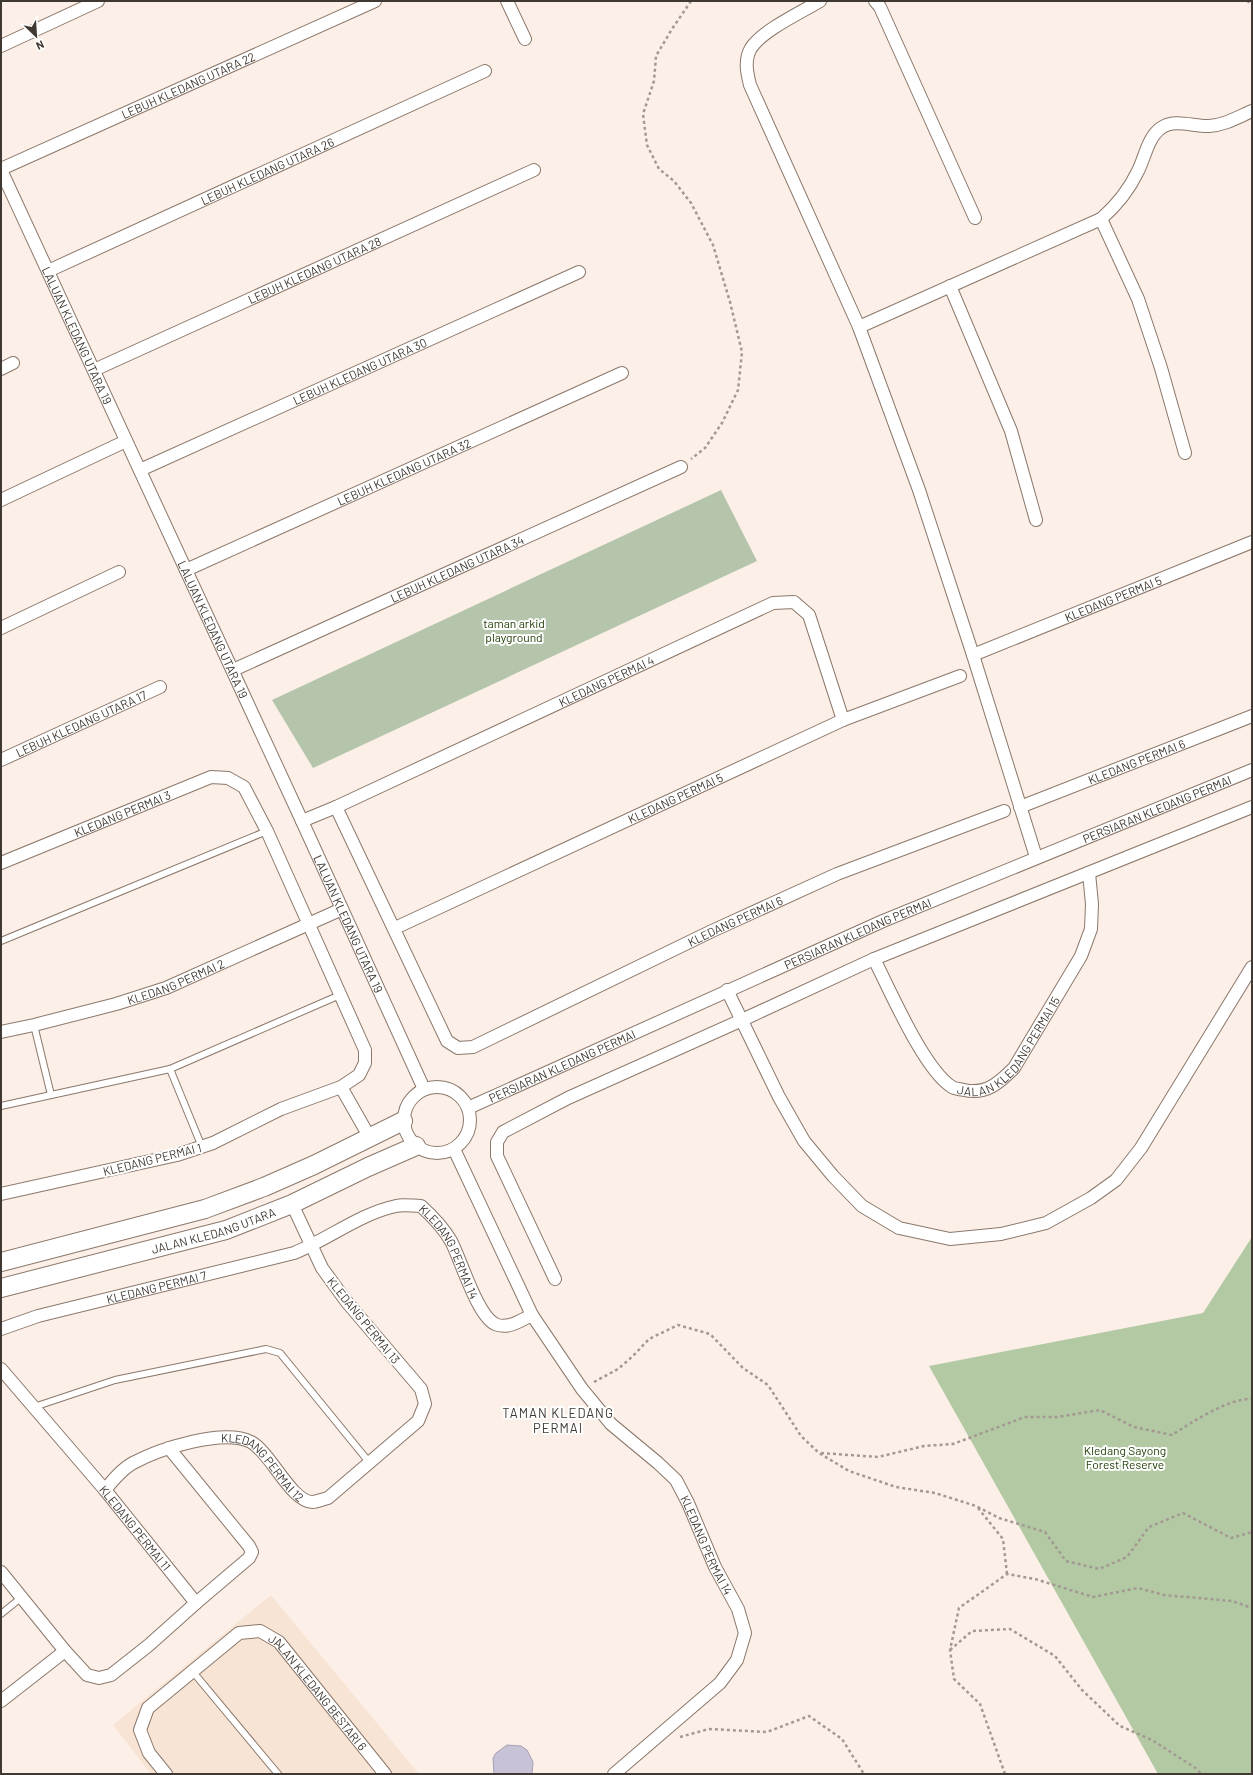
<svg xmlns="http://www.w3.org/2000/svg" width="1253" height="1775" viewBox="0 0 1253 1775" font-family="Barlow,sans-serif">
<rect width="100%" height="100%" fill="#fcefe7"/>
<polygon fill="#f8e4d5" points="271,1595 419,1774 151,1774 113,1725"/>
<polygon fill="#b5c5ac" points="721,490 757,561 313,768 272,700"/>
<polygon fill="#b2c9a3" points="1252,1237 1252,1774 1158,1774 929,1366 1203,1313"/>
<polygon fill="#c8c2d7" stroke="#a7a1b6" points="507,1745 521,1746 527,1750 533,1762 532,1774 494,1774 493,1758 496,1753"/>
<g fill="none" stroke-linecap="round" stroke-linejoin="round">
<g stroke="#8b786b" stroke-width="8">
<g id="service">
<polyline points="1,941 267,831"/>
<polyline points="34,1025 51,1095"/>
<polyline points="170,1069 202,1147"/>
<polyline points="1,1106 170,1069 340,995"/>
<polyline points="34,1407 115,1380 266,1349 280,1353 369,1462"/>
<polyline points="1,1614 22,1597"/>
<polyline points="193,1672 278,1774"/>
</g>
</g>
<g stroke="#8b786b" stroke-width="14">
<g id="minor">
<polyline points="507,1 525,39"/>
<path d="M820,1c-20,12 -57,29 -69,47 -7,12 -4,25 -1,37l109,242 60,163 54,165 63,202"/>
<polyline points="875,1 880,7 975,218"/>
<polyline points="1,46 98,1"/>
<path id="s1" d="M1,169l374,-168"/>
<path id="s2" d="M1,170l301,651 122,268"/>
<polyline points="1101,219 1138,299 1161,368 1185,453"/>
<path id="s3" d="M48,271l437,-200"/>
<polyline points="950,286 1011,431 1036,520"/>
<path d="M859,327l242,-108c16,-14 28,-29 37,-48 7,-14 10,-34 23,-43 13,-10 34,-1 48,-2 16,-1 29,-9 43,-15"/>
<polyline points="1,369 13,363"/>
<path id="s4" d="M94,370l440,-200"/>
<path id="s5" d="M140,470l439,-198"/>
<polyline points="1,500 126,441"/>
<path id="s6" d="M186,570l436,-197"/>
<polyline points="1,628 119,572"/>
<path id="s7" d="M973,655l279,-113"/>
<path id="s8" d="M233,670l448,-203"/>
<path id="s9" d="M1,760l159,-73"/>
<path id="s10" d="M336,807l111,234 11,7 15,-1 239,-116 125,-57 167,-63"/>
<path id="s11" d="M1020,807l232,-91"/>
<path id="s12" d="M302,821l34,-14 437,-204 21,-1 15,13 34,105"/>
<path id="s13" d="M1,863l210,-86 17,1 16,9 23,44 98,219v13l-6,12 -18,12 -60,22 -68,34 -36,12 -176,39"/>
<path id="s14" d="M395,928l448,-208 117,-44"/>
<path id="s15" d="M874,959c16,31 50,111 78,128 3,2 8,2 12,3 22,5 35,-7 50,-22l67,-112 10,-27 1,-25 -3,-31"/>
<polyline points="727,990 779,1097 804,1141 833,1176 862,1206 899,1228 950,1239 1001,1234 1046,1223 1091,1198 1116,1180 1141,1148 1252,967"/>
<path id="s16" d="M1,1032l33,-7 82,-21 50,-16 176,-79"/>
<circle cx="437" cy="1120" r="33"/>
<polyline points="341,1087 370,1138"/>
<path id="s17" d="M468,1108l415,-187 369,-151"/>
<path id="s18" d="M454,1149l78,166 50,74 29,35 47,39 18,17 12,23 27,64 23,42 7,24 -8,27 -17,23 -106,91"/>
<polyline points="555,1279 497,1156 497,1142 503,1132 568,1098 742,1020 874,959 1252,807"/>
<path id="s19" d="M1,1329l37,-13 256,-63c35,-14 65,-39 102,-47 7,-2 17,0 25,0 11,10 22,21 30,35 10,19 26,74 44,83 13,6 26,-4 37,-9"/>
<path id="s20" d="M1,1369l104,121 91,113 -47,42 -38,30 -12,3 -12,-3 -22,-24 -64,-79"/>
<polyline points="169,1448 249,1546 252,1552 249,1558 196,1603"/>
<path id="s21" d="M105,1490c8,-10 17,-21 28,-27 26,-14 90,-35 118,-21 20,11 41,61 62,60 5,-1 11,-3 15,-4l90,-77 7,-17 -4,-15 -75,-88 -24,-33 -30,-64"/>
<polyline points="1,1701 65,1651"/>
<path id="s22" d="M166,1774l-17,-21 -9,-23 8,-22 91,-75 21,-2 19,11 106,132"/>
</g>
</g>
<g stroke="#8b786b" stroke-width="20">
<g id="secondary">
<polyline points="1,1262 205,1209 264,1187 314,1165 403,1121"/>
<path id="s23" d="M1,1288l225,-58 66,-26 76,-37 48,-21"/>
</g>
</g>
<g stroke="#a39992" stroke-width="2.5" stroke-dasharray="3 3" stroke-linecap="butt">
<polyline points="691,1 672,29 656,56 654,81 643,114 647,145 659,169 674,181 691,203 713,245 730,302 742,352 738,390 722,423 705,448 691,459"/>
<polyline points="1247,1 1252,4"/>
<polyline points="594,1382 618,1369 633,1356 649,1339 678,1325 710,1334 743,1368 768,1385 801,1436 819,1453 849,1471 896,1487 935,1493 976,1506 999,1518 1045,1532 1066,1561 1099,1569 1127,1557 1149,1527 1183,1513 1231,1538 1252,1532"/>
<path d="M821,1453l57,4 46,-11 29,-2 72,-27h32l43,-7 34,17 38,8c20,-13 57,-37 80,-36"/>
<polyline points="978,1508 1003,1539 1007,1574"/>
<polyline points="950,1650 972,1631 1010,1629 1055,1656 1082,1690 1120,1726 1152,1740 1197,1769 1201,1774"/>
<polyline points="680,1737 709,1729 767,1732 809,1716 842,1739 864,1774"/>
<polyline points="1005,1774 980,1704 954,1679 950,1650 959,1608 1007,1574 1035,1579 1093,1597 1138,1588 1164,1595 1232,1601 1252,1608"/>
</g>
<use href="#service" stroke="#fff" stroke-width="6"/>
<use href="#minor" stroke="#fff" stroke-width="12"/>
<use href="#secondary" stroke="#fff" stroke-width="18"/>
</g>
<g text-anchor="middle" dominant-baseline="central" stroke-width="4" stroke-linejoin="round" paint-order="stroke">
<g font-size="12" fill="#403832" stroke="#fff">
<text stroke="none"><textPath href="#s1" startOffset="205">LEBUH KLEDANG UTARA 22</textPath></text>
<text stroke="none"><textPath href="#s3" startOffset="241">LEBUH KLEDANG UTARA 26</textPath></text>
<text stroke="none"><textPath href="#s4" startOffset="242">LEBUH KLEDANG UTARA 28</textPath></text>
<text stroke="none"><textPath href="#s2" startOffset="182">LALUAN KLEDANG UTARA 19</textPath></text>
<text stroke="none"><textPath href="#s5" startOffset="241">LEBUH KLEDANG UTARA 30</textPath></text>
<text stroke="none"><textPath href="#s6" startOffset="239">LEBUH KLEDANG UTARA 32</textPath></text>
<text stroke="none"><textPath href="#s8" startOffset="246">LEBUH KLEDANG UTARA 34</textPath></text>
<text stroke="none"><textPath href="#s7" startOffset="151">KLEDANG PERMAI 5</textPath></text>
<text stroke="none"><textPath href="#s2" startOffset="506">LALUAN KLEDANG UTARA 19</textPath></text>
<text stroke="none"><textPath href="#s12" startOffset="335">KLEDANG PERMAI 4</textPath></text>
<text stroke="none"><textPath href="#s9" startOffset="88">LEBUH KLEDANG UTARA 17</textPath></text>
<text stroke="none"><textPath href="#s11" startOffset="125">KLEDANG PERMAI 6</textPath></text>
<text stroke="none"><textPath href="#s14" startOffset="309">KLEDANG PERMAI 5</textPath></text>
<text stroke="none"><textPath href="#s17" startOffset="751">PERSIARAN KLEDANG PERMAI</textPath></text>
<text stroke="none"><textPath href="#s13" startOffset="131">KLEDANG PERMAI 3</textPath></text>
<text stroke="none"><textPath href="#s10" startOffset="578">KLEDANG PERMAI 6</textPath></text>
<text stroke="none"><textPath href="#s2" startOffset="830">LALUAN KLEDANG UTARA 19</textPath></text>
<text stroke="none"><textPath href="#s17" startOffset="427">PERSIARAN KLEDANG PERMAI</textPath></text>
<text stroke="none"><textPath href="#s16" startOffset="182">KLEDANG PERMAI 2</textPath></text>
<text stroke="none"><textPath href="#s15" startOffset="230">JALAN KLEDANG PERMAI 15</textPath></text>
<text stroke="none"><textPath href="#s17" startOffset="103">PERSIARAN KLEDANG PERMAI</textPath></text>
<text transform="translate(152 1159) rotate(-14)">KLEDANG PERMAI 1</text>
<text stroke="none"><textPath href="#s23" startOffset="220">JALAN KLEDANG UTARA</textPath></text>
<text stroke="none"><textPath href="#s19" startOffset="495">KLEDANG PERMAI 14</textPath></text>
<text stroke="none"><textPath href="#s19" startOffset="161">KLEDANG PERMAI 7</textPath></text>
<text transform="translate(364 1320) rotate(51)">KLEDANG PERMAI 13</text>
<text stroke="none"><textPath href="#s21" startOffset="185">KLEDANG PERMAI 12</textPath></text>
<text stroke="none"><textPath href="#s20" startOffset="208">KLEDANG PERMAI 11</textPath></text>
<text stroke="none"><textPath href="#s18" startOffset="476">KLEDANG PERMAI 14</textPath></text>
<text stroke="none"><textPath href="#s22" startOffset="299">JALAN KLEDANG BESTARI 6</textPath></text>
</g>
<g font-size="12" fill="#213e05" stroke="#fff">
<text x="514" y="623">taman arkid<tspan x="514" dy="14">playground</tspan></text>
<text x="1125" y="1450">Kledang Sayong<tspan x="1125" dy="14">Forest Reserve</tspan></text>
</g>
<g font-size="13" letter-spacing="1" fill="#403832" stroke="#fff">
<text x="558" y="1413">TAMAN KLEDANG<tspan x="558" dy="15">PERMAI</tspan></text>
</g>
</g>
<rect width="1253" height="1775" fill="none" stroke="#403832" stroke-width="4"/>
<g transform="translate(36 36) rotate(155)" stroke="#ffffff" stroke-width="3" paint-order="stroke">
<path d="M0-3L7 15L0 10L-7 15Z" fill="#403832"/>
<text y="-6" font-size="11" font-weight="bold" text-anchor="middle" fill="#403832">N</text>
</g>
</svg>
